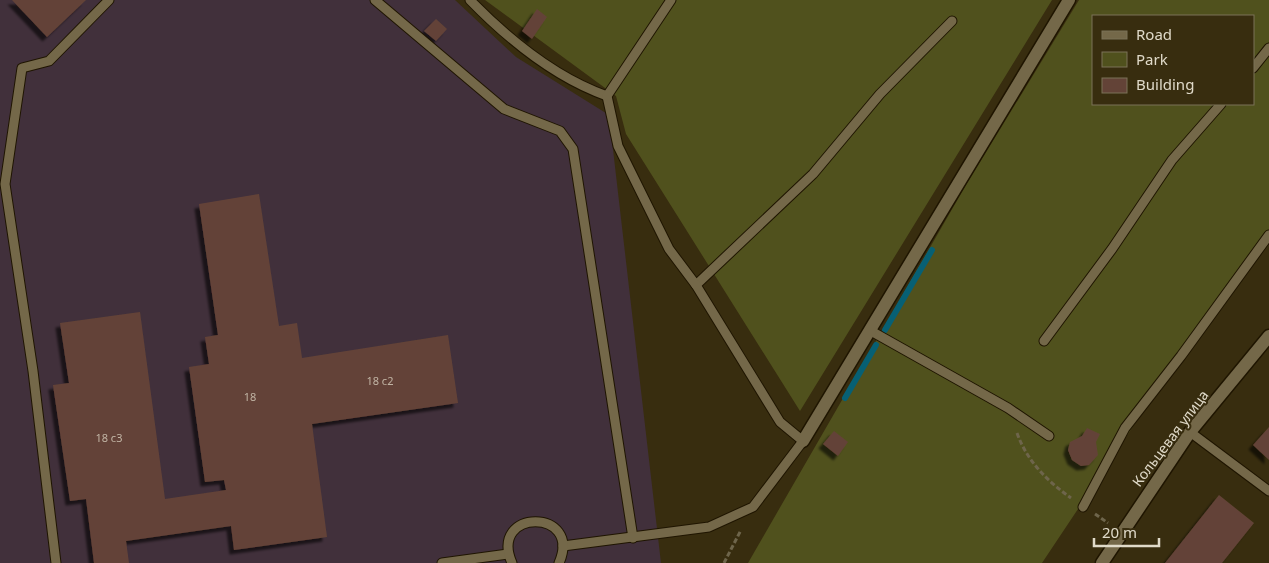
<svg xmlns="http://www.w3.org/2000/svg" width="1269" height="563" viewBox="0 0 1269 563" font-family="'Noto Sans',sans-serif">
<defs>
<filter id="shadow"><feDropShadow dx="-4.5" dy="4.5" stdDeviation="1" flood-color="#0009"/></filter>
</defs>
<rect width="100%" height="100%" fill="#382d0f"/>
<polygon fill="#41303b" points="0,0 455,0 516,57 609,115 661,563 0,563"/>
<g fill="#50511d" fill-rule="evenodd">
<polygon points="485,0 1052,0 800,411 626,134 616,96"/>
<path d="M1079,0h190v234l-97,134 -130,195h-294l218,-378zM1093,16h160v88h-160z"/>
</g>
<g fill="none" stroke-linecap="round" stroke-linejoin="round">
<g stroke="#076074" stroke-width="6">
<polyline points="885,330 932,250"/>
<polyline points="845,398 876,345"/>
</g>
</g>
<g fill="#634337" filter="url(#shadow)">
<polygon points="12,0 86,0 47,37"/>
<polygon points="537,9 547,17 532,39 522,31"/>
<polygon points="436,19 447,29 436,41 424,31"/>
<polygon points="259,194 279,326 297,323 302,358 448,335 458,403 312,424 327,537 234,550 231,526 126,541 129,563 94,563 86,499 70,501 53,385 69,383 60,323 140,312 165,499 226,490 224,480 205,482 189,367 209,364 205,337 218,335 199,204"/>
<polygon points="1269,427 1269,460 1253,445"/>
<polygon points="1087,428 1100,434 1096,442 1098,455 1089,465 1081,466 1072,460 1068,450 1070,442 1082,436"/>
<polygon points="834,431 848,442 838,456 823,444"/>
<polygon points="1219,495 1254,523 1222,563 1165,563"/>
</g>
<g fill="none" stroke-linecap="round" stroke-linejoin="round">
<g stroke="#1f1500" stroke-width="11">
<g id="lane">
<polyline points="375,0 504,109 560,131 573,149 633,538"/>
<path d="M470,0c38,39 86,78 137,96"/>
<polyline points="1253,68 1269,48"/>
<polyline points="696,285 813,174 880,94 952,21"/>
<polyline points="871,331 1008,408 1049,436"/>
<polyline points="1044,341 1112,249 1172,160 1221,104"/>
<polyline points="1190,432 1269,491"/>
<polyline points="1083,507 1125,428 1181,356 1269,235"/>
<polyline points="563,546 709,527 753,507 803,441 780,422 696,285 669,249 618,146 607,96 671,0"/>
<polyline points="56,563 33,371 5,184 22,68 49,61 109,0"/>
<polyline points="442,563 508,554"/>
<path d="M512,563c-24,-55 71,-55 47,0"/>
</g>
</g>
<g stroke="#1f1500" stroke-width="15">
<polyline id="street" points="803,441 1069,0"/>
</g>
<g stroke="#1f1500" stroke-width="15">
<polyline id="secondary" points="1102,563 1190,432 1269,336"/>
</g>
<g stroke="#6e654b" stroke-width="3" stroke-dasharray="5 2.5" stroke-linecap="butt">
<path d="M1017,433c10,28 30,48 54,65"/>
<polyline points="1095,514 1108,523"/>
<polyline points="724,563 741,530"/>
</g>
<use href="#lane" stroke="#746849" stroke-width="9"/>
<use href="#street" stroke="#746849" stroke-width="12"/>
<use href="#secondary" stroke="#746849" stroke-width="12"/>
</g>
<g text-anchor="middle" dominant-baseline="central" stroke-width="4" stroke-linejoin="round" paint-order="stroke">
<g font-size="11" fill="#c1b4a4">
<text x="380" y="380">18 с2</text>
<text x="250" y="396">18</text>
<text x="109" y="437">18 с3</text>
</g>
<g font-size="14" fill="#e0dac9" stroke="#382d0f">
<text transform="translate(1170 438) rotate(-53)">Кольцевая улица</text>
</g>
</g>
<rect x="1092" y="15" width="162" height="90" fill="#382d0f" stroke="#7b7259"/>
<rect x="1102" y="31" width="25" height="8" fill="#746849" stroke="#7b7259"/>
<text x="1136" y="40" font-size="15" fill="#e0dac9">Road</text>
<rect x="1102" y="52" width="25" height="15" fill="#50511d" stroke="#7b7259"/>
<text x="1136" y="65" font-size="15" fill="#e0dac9">Park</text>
<rect x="1102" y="78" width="25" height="15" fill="#634337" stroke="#7b7259"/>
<text x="1136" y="90" font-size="15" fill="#e0dac9">Building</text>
<path d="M1094 538v8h65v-8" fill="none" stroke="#e0dac9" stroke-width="2.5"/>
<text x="1102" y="538" font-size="15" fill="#e0dac9" stroke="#382d0f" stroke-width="4" paint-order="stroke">20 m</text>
</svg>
